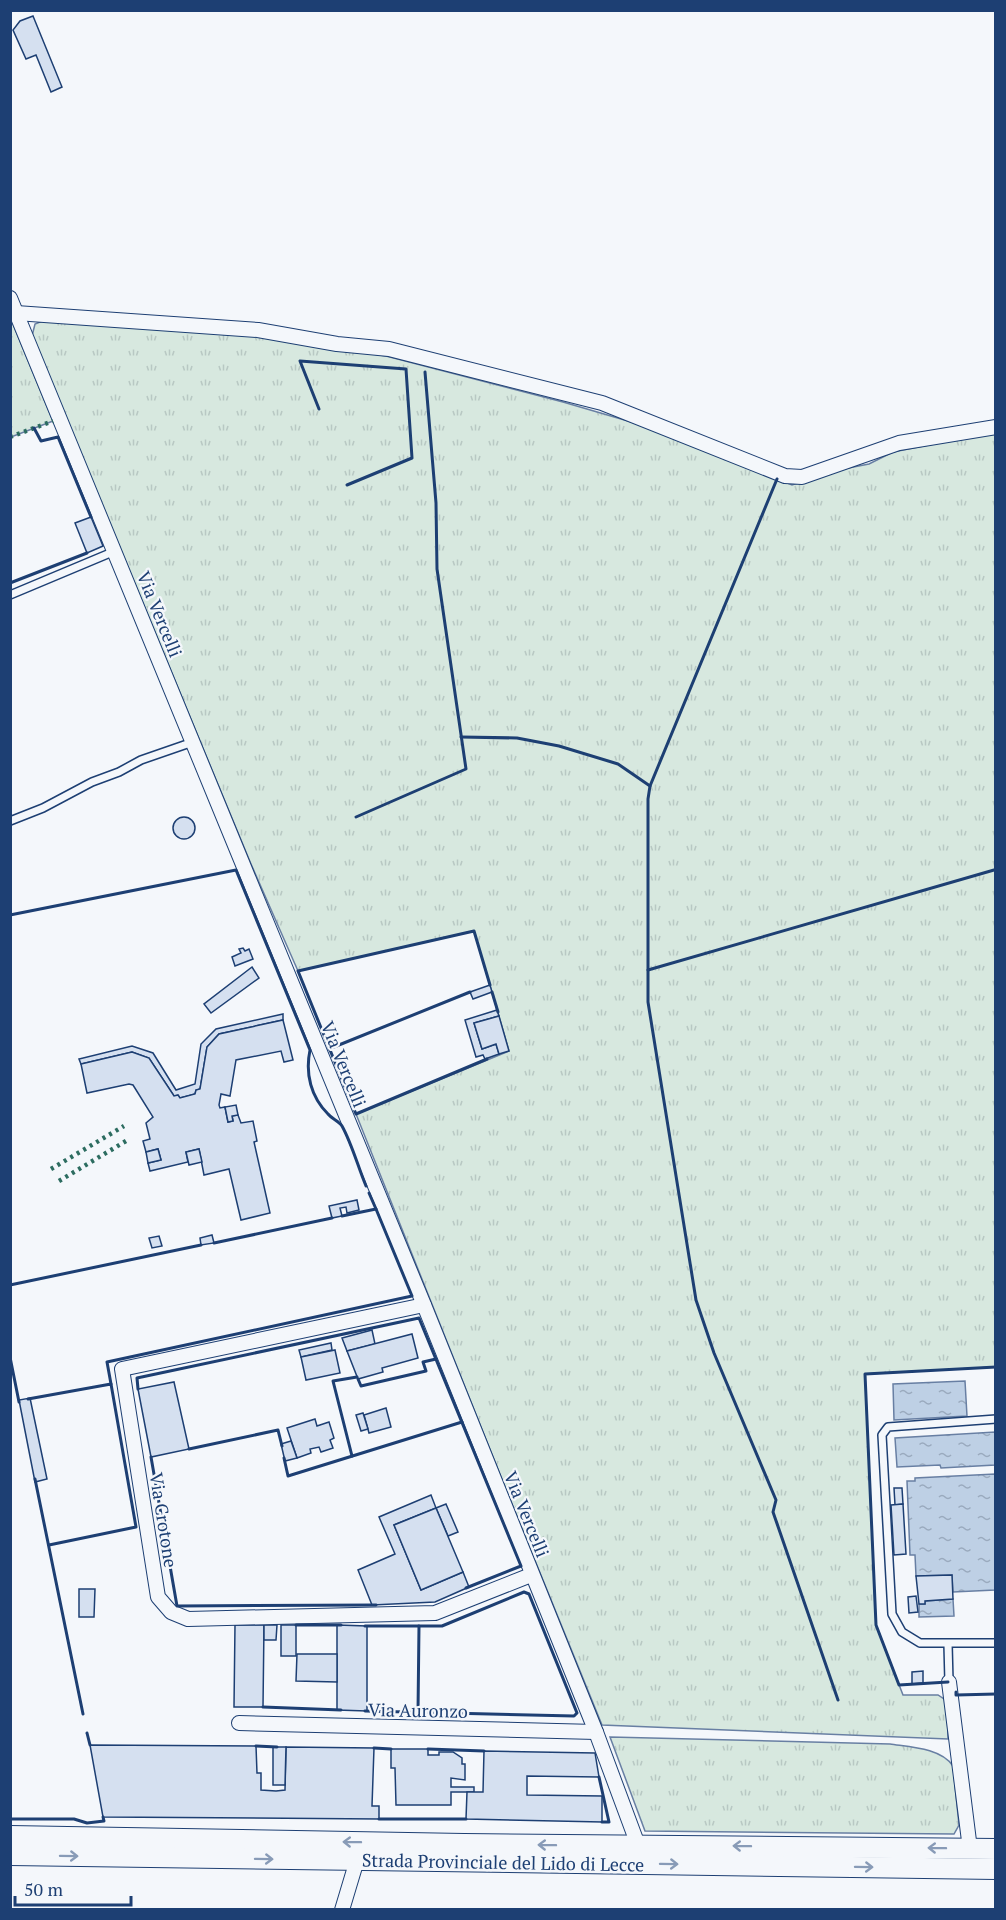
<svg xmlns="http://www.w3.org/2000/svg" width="1006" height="1920" viewBox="0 0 1006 1920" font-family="'PT Serif',serif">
<defs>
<pattern id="grass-tufts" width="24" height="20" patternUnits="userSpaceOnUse" patternTransform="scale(1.5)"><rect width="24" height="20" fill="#d7e8df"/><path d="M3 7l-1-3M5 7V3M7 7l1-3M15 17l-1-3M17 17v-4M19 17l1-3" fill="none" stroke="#b8c8c3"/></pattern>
<pattern id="water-ripples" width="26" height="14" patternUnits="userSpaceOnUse" patternTransform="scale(1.5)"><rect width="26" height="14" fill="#bed0e5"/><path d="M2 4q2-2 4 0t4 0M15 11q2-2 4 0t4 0" fill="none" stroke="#9aaabe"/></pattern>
</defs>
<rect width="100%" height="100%" fill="#f4f7fb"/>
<g fill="url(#grass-tufts)" stroke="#687fa3" stroke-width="1.5">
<polygon points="10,317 53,421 11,437 10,437"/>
<polygon points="45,320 257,336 386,356 563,402 645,426 792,485 843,469 869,464 893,452 995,432 995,1367 865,1374 876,1625 903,1695 938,1695 947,1701 948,1739 602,1725 501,1477 356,1114 509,1051 474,931 298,971 251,864 32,336 35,324"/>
<path d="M610,1737l280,7c20,3 51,4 63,22l6,59 -5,9 -309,-3z"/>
</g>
<g fill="url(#water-ripples)" stroke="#687fa3" stroke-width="1.5">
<polygon points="965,1381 967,1416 894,1420 893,1384"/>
<polygon points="995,1432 995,1465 941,1468 940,1465 897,1467 895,1438"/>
<polygon points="995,1474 995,1590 953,1592 952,1575 916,1576 915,1555 910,1555 907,1481 915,1481 915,1478"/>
<polygon points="953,1599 954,1616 919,1617 919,1604 925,1604 925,1601"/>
</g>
<g fill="#d5e0f0" stroke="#1d3f73" stroke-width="1.5">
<polygon points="33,16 62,87 51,92 36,55 26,59 13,30 20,21"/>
<polygon points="91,517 103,546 87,553 75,523"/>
<circle cx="184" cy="828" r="11"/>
<polygon points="243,948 245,951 249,949 253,959 235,966 232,957 241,953 239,949"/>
<polygon points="252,967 259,978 211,1013 204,1004"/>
<polygon points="490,985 492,992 473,999 470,992"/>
<polygon points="497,1010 499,1016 474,1023 482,1049 496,1044 499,1054 485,1059 483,1055 476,1057 465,1020"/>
<polygon points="283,1014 283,1020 219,1034 207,1047 200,1089 196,1090 195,1094 180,1098 178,1095 174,1096 149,1058 132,1052 81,1064 79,1059 132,1046 153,1053 176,1090 195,1084 201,1044 216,1029"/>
<polygon points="499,1016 509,1051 499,1054 496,1044 482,1049 474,1023"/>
<polygon points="283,1020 293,1060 284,1062 281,1051 236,1060 230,1096 221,1094 219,1105 220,1108 225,1107 228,1122 233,1121 232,1116 238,1115 241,1123 253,1121 257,1141 254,1142 270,1213 241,1220 229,1169 204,1175 199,1149 186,1152 188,1162 150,1171 148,1163 161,1160 158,1149 146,1152 143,1141 150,1139 146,1123 153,1117 133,1085 129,1084 87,1093 81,1064 132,1052 149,1058 174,1096 178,1095 180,1098 195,1094 196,1090 200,1089 207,1047 219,1034"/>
<polygon points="236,1105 238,1115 232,1116 233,1121 228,1122 225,1107"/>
<polygon points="158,1149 161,1160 148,1163 146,1152"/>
<polygon points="199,1149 202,1162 189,1165 186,1152"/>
<polygon points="357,1200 359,1210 347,1213 346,1207 340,1208 342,1216 332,1218 329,1206"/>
<polygon points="212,1235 214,1243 201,1245 200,1238"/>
<polygon points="159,1236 162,1246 152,1248 149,1238"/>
<polygon points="372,1330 375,1344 347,1351 342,1338"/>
<polygon points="412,1334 418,1358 382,1368 383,1372 358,1379 347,1351"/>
<polygon points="331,1343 332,1350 301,1357 299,1350"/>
<polygon points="335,1350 340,1373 306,1380 301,1357"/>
<polygon points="174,1382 189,1449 151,1457 138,1389"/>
<polygon points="30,1398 47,1479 35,1482 19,1400"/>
<polygon points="386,1408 391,1427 369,1433 364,1415"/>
<polygon points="363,1413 368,1429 361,1431 356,1415"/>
<polygon points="315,1419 317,1426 329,1422 334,1438 330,1440 333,1448 321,1452 319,1447 310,1449 311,1453 297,1458 287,1428"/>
<polygon points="291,1441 297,1458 285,1461 281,1444"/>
<polygon points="894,1488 902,1488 903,1504 895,1505"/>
<polygon points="431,1495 436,1508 394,1525 421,1590 463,1572 469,1587 435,1602 372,1605 358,1570 395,1554 379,1517"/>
<polygon points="446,1504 458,1532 448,1536 436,1508"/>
<polygon points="903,1504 906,1554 894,1555 891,1505"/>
<polygon points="436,1508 463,1572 421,1590 394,1525"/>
<polygon points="952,1575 953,1599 925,1601 925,1604 919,1604 916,1576"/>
<polygon points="79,1589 95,1589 94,1617 79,1617"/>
<polygon points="916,1596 918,1612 909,1613 908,1597"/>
<polygon points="235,1625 264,1625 263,1707 234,1707"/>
<polygon points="264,1625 277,1625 276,1640 264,1640"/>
<rect x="281" y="1625" width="15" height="31"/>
<polygon points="337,1625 367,1626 367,1711 337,1710"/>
<polygon points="297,1654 337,1654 337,1682 296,1681"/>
<polygon points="923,1671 923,1683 912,1684 912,1672"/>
<polygon points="90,1745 256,1746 257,1773 261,1773 261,1790 276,1791 285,1790 286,1747 374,1748 372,1806 379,1806 379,1819 103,1817"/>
<polygon points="273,1747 286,1747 285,1785 273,1785"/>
<polygon points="391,1749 428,1749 428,1755 439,1755 439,1752 453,1752 462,1758 462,1764 465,1764 465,1780 451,1778 451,1787 474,1787 474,1792 451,1792 451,1805 396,1805 395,1768 391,1768"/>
<polygon points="484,1751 595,1753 599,1777 527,1776 527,1795 602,1796 602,1822 466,1819 467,1792 483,1792"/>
</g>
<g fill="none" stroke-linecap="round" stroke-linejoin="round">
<g stroke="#1d3f73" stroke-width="10">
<g id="service">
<polyline points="10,595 115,551"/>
<polyline points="10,821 43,808 92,782 119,772 141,760 193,742"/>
<polyline points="996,1419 888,1427 882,1435 892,1614 902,1632 920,1643 996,1643"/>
<polyline points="948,1644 949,1682"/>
</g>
</g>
<g stroke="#1d3f73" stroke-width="16">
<g id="minor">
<polyline points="10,298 424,1305 596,1732 638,1845"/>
<polyline points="16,313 258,330 337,344 389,349 602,403 785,476 802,477 899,443 996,427"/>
<polyline points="424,1305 122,1369 158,1597 171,1612 188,1619 435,1613 531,1575"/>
<polyline points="949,1682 970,1849"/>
<polyline points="239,1723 596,1732"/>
<polyline points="342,1910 357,1860"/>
</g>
</g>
<g stroke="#1d3f73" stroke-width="22">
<g id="secondary">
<polyline points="10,1836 464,1844 996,1849"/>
<polyline points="10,1855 996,1869"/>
</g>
</g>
<use href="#service" stroke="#f4f7fb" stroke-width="7"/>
<use href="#minor" stroke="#f4f7fb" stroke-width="14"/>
<use href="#secondary" stroke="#f4f7fb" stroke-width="20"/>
<g stroke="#2c6c60" stroke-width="4.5" stroke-dasharray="3 4.5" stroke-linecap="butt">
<polyline points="10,437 53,421"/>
<polyline points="51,1169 124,1126"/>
<polyline points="59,1181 126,1141"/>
</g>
<g stroke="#1d3f73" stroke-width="3">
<polyline points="319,409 300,361 406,369 412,458 347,485"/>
<polyline points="34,428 41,441 58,437 91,517"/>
<polyline points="777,479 650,786 648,799 648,1002 696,1300 714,1353 776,1500 773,1512 838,1700"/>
<polyline points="10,583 87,553"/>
<polyline points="461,737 517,738 559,746 618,764 650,786"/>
<polyline points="356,817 466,769 437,569 436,503 425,372"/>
<path d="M10,915l226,-45 74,180c-5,24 1,47 18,64 4,5 11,7 14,12 10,18 16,41 24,60"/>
<polyline points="648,970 994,870"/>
<polyline points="492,992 498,1012"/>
<polyline points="329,1049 470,992"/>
<polyline points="487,1059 356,1114 298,971 474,931 490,985"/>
<polyline points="342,1216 376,1209 369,1193"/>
<polyline points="214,1243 332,1218"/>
<polyline points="10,1285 201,1245"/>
<polyline points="10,1357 19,1402"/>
<polyline points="358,1379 361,1386 426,1371 423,1362 436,1359"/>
<polyline points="111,1384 107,1362 412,1296 376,1209"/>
<polyline points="138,1389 137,1378 419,1318 521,1566 466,1588"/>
<polyline points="28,1399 111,1384 136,1527 49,1545"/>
<polyline points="189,1449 278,1430 282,1446"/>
<polyline points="352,1456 333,1381 357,1377"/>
<polyline points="151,1457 177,1606 376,1605"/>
<polyline points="284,1458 288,1476 462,1422"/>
<polyline points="35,1479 83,1714"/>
<polyline points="296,1625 341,1625"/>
<polyline points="365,1626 442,1626 524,1592 529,1594 577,1713 574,1716 365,1711"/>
<polyline points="948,1682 899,1685 876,1625 865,1374 996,1367"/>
<polyline points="956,1692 956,1695 996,1694"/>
<polyline points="263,1707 341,1710"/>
<polyline points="418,1712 419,1626"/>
<polyline points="87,1733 90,1745"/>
<polyline points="256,1746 277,1747"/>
<polyline points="374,1748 391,1749"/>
<polyline points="428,1749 484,1751"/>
<polyline points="599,1777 609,1822 602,1822"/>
<polyline points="10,1819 74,1819 87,1823 104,1821 103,1817"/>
<polyline points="379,1819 466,1819"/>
</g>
</g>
<defs><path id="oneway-shaft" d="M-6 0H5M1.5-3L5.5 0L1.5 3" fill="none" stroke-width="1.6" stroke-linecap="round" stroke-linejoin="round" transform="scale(1.5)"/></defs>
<g stroke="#889bb7">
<use href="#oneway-shaft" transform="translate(352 1842) rotate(-179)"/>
<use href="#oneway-shaft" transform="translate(547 1845) rotate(-179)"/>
<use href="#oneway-shaft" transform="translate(742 1846) rotate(-179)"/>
<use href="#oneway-shaft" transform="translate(937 1848) rotate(-179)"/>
<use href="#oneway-shaft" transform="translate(69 1856) rotate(1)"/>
<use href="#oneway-shaft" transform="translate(264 1859) rotate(1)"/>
<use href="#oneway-shaft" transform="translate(669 1864) rotate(1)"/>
<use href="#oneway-shaft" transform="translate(864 1867) rotate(1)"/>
</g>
<g text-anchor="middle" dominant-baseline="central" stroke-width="4.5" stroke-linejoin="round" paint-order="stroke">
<g font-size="18" fill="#1d3f73" stroke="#f4f7fb">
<text transform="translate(160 614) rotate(68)">Via Vercelli</text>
<text transform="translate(344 1064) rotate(68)">Via Vercelli</text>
<text transform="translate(527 1514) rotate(68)">Via Vercelli</text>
<text transform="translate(164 1520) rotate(81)">Via Crotone</text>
<text transform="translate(418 1710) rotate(1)">Via Auronzo</text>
<text transform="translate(503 1862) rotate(1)">Strada Provinciale del Lido di Lecce</text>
</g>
</g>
<rect width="1006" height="1920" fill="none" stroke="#1d3f73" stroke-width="24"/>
<path d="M15 1896v9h116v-9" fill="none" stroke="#1d3f73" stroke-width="3"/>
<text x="24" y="1896" font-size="18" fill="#1d3f73" stroke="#f4f7fb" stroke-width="4.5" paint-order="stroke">50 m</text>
</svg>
